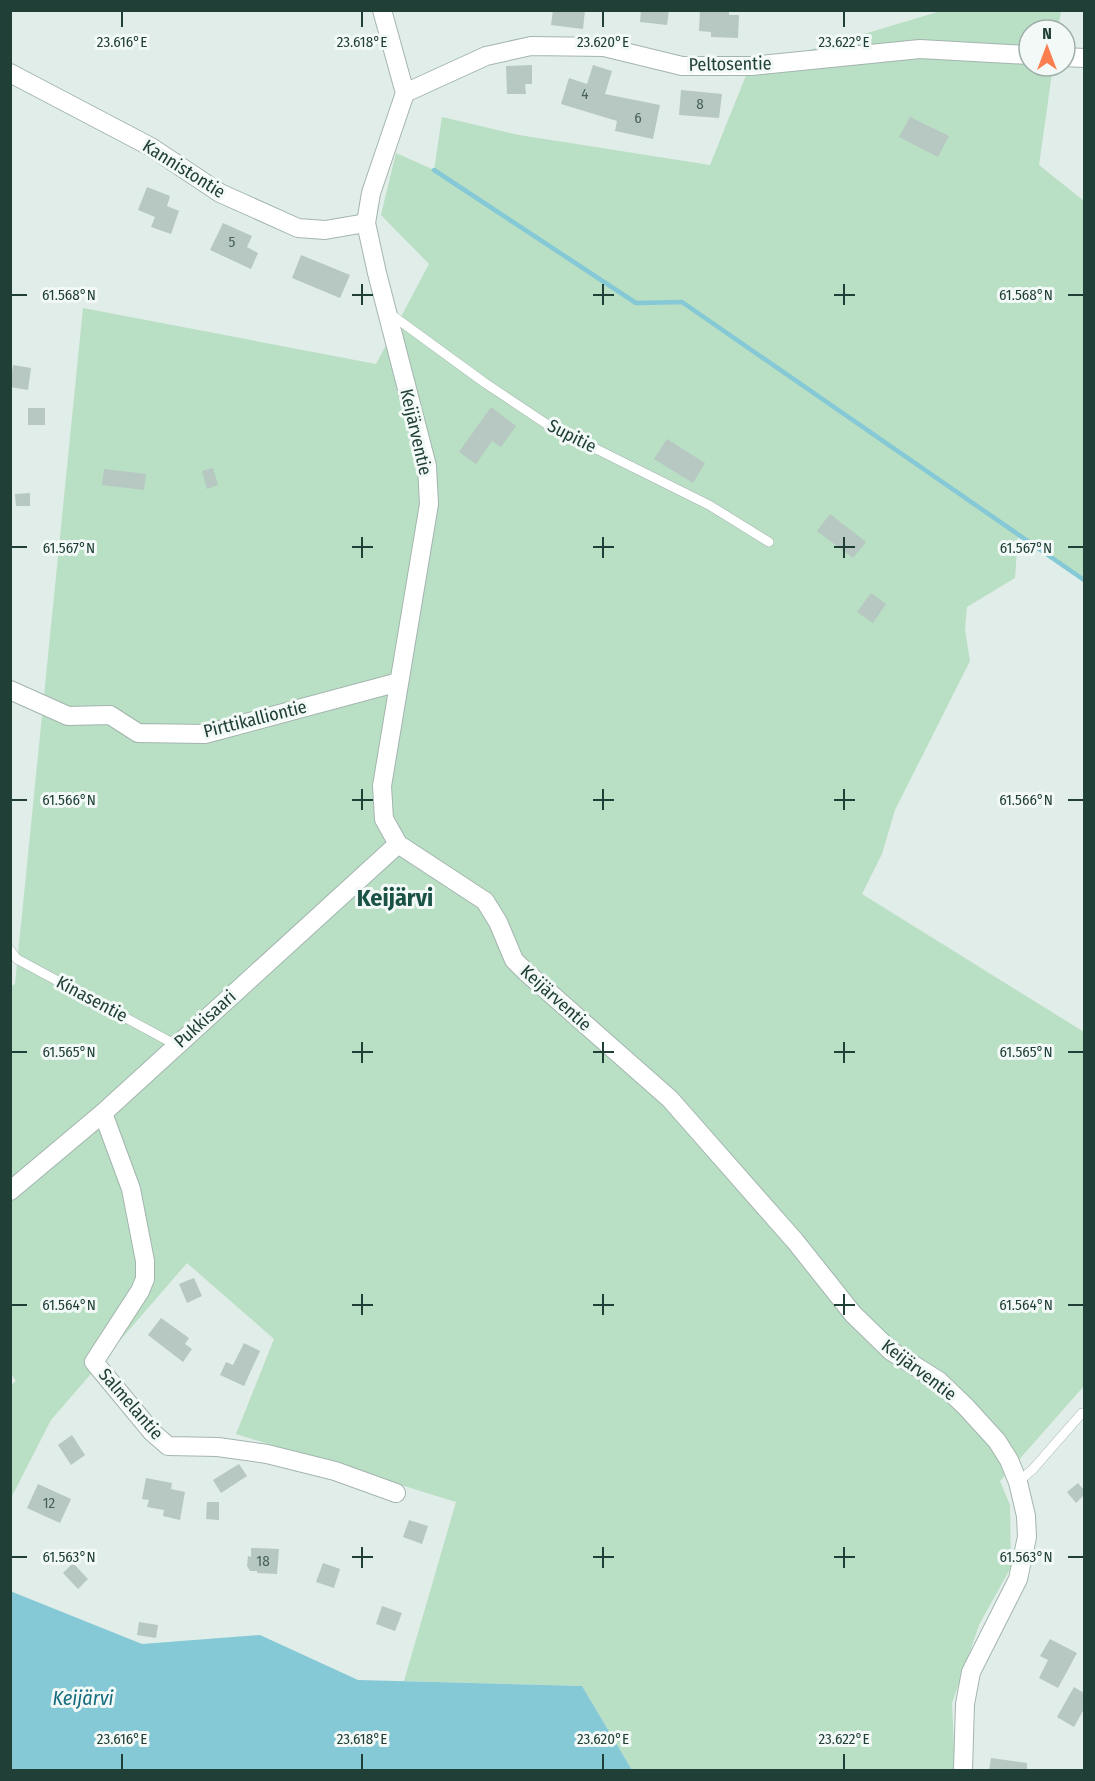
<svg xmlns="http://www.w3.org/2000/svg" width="1095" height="1781" viewBox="0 0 1095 1781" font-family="'Fira Sans Condensed',sans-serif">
<rect width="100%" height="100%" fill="#e1ede8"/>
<polygon fill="#b9dfc4" points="941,11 1061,11 1058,30 1029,30 1029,66 1053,66 1039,165 1084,201 1084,580 1018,536 1015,578 967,607 965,630 970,661 895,810 882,854 862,894 1084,1032 1084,1386 1000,1481 1010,1505 1011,1567 979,1625 952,1703 955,1770 632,1770 582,1686 404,1681 456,1502 236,1434 274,1339 187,1263 51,1420 11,1498 10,1386 16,1381 10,1372 11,986 15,984 83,308 376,364 429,264 381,215 396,153 434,170 442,117 519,135 710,165 749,68"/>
<polygon fill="#85c8d6" points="10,1591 142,1644 260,1635 358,1680 582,1686 632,1770 11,1770"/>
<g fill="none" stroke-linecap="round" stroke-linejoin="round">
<polyline stroke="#85c8d6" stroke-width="4.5" points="434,170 636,303 682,302 1084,580"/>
</g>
<g fill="#b6c8c1">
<polygon points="553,10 585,10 583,29 551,25"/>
<polygon points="641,10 669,10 667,25 640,22"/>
<polygon points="700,10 729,10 729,15 739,15 738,38 711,37 711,32 699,31"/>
<polygon points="532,65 532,84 525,84 526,94 507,94 506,66"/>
<polygon points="593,65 612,71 605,94 660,105 653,139 615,131 617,121 561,104 569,78 587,84"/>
<polygon points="681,90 722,94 719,118 679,115"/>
<polygon points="910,117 949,136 938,157 899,137"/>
<polygon points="147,187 170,196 167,206 179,211 171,234 151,227 155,217 138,210"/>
<polygon points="223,223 252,236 247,247 258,253 251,269 210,250"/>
<polygon points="301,255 350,275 340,298 292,278"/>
<polygon points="13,365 31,368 28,390 10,387"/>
<polygon points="491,407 516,426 501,447 492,441 476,464 459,452"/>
<rect x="28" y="408" width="17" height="17"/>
<polygon points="667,439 705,463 693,483 654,459"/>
<polygon points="213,468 218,485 207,489 202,471"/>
<polygon points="104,469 146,474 144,490 102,485"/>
<polygon points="30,493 30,506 16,506 15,494"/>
<polygon points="830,514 866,542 853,558 817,531"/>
<polygon points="871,593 886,604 873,623 857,612"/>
<polygon points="194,1278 202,1296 187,1303 179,1284"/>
<polygon points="161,1318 189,1338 185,1344 192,1349 183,1362 148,1335"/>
<polygon points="244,1343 260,1351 244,1386 220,1375 226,1362 233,1365"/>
<polygon points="72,1435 85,1455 71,1465 58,1445"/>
<polygon points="239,1464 247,1476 221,1493 213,1480"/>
<polygon points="146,1478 172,1483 171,1489 185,1492 180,1520 163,1516 164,1510 147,1507 149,1500 142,1499"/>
<polygon points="1078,1483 1084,1490 1084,1495 1076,1503 1067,1492"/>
<polygon points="38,1484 71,1499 60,1523 27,1508"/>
<polygon points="207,1502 219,1502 219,1520 206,1519"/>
<polygon points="409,1520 428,1526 422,1544 403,1537"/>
<polygon points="251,1548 279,1549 277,1574 257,1573 257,1571 250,1571 247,1566 248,1556 251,1557"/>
<polygon points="73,1563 88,1579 78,1589 63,1573"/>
<polygon points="323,1563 340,1569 334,1588 316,1582"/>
<polygon points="382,1606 402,1613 395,1631 376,1624"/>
<polygon points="139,1622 158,1625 156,1638 137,1635"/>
<polygon points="1050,1639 1077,1653 1058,1688 1039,1678 1048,1660 1040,1656"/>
<polygon points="1074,1687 1084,1693 1084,1709 1074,1727 1057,1717"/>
<polygon points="991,1758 1027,1763 1027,1770 989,1770"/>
</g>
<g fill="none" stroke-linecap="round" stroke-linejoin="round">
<g stroke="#a3b5af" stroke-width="10">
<g id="service">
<polyline points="389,313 485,383 548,425 709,505 769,542"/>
<polyline points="10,950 17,959 176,1045"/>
<polyline points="1018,1482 1033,1469 1082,1413"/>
</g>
</g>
<g stroke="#a3b5af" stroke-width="20">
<g id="minor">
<polyline points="382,10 405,93 371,193 366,223 377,273 427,466 429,504 382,786 384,819 398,844 485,901 498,922 514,960 526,972 670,1099 795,1241 853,1314 891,1351 939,1381 966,1407 997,1441 1009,1460 1018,1482 1026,1516 1027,1537 1018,1579 971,1672 965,1704 963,1770"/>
<polyline points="1065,57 1084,58"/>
<polyline points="10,73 151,147 220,193 298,228 325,230 366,223"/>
<polyline points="405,93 486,56 531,46 604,47 682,66 751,66 920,49 1029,55"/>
<polyline points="10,690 68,716 110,715 138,733 205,734 399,682"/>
<polyline points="103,1113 131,1189 145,1261 145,1279 140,1291 94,1362 152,1432 168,1446 218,1447 267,1454 335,1471 396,1493"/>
<polyline points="10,1191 103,1113 398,844"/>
</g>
</g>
<use href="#service" stroke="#fff" stroke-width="9"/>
<use href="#minor" stroke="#fff" stroke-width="18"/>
</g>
<path fill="none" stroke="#203f37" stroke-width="2" d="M122,12v15M362,12v15M603,12v15M844,12v15M362,284v21M603,284v21M844,284v21M12,295h15M352,295h21M593,295h21M834,295h21M1068,295h15M362,537v21M603,537v21M844,537v21M12,547h15M352,547h21M593,547h21M834,547h21M1068,547h15M362,789v21M603,789v21M844,789v21M12,800h15M352,800h21M593,800h21M834,800h21M1068,800h15M362,1042v21M603,1042v21M844,1042v21M12,1052h15M352,1052h21M593,1052h21M834,1052h21M1068,1052h15M362,1294v21M603,1294v21M844,1294v21M12,1305h15M352,1305h21M593,1305h21M834,1305h21M1068,1305h15M362,1547v21M603,1547v21M844,1547v21M12,1557h15M352,1557h21M593,1557h21M834,1557h21M1068,1557h15M122,1754v15M362,1754v15M603,1754v15M844,1754v15"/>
<g text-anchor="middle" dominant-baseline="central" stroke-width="6" stroke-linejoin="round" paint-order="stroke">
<g font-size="15" fill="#46615a">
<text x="585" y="94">4</text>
<text x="700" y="104">8</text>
<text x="638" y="118">6</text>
<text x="232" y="242">5</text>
<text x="49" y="1503">12</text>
<text x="263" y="1561">18</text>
</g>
<g font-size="18" fill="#203f37" stroke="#f2f9f6">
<text transform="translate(730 64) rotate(-1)">Peltosentie</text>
<text transform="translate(184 169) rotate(32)">Kannistontie</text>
<text transform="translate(416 432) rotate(77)">Keijärventie</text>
<text transform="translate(572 436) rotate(27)">Supitie</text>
<text transform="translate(255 719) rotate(-14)">Pirttikalliontie</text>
<text transform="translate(556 998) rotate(42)">Keijärventie</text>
<text transform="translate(92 999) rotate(28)">Kinasentie</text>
<text transform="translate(205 1019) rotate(-42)">Pukkisaari</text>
<text transform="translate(919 1370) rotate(37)">Keijärventie</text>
<text transform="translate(131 1404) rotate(49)">Salmelantie</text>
</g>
<g font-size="20" font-style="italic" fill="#166c7f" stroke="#f2f9f6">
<text x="83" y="1698">Keijärvi</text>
</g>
<g font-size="24" font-weight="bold" fill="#1b5246" stroke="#f2f9f6">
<text x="395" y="898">Keijärvi</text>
</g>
</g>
<g font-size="15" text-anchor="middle" fill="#203f37" stroke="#f2f9f6" stroke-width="6" stroke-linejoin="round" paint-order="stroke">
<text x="122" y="47">23.616°E</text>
<text x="362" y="47">23.618°E</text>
<text x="603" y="47">23.620°E</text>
<text x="844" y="47">23.622°E</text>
<text x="69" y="300">61.568°N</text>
<text x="1026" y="300">61.568°N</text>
<text x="69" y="553">61.567°N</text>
<text x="1026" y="553">61.567°N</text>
<text x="69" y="805">61.566°N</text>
<text x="1026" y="805">61.566°N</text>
<text x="69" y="1057">61.565°N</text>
<text x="1026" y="1057">61.565°N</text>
<text x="69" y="1310">61.564°N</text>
<text x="1026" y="1310">61.564°N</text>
<text x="69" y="1562">61.563°N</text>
<text x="1026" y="1562">61.563°N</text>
<text x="122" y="1744">23.616°E</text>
<text x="362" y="1744">23.618°E</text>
<text x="603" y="1744">23.620°E</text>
<text x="844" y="1744">23.622°E</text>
</g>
<rect width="1095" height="1781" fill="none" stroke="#203f37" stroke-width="24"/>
<g transform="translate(1047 48)"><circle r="28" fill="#f2f9f6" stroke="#9eafaa" stroke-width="1.5"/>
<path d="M0-4.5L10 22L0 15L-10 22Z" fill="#fb7e51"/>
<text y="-9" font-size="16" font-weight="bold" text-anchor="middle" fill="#203f37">N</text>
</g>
</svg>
